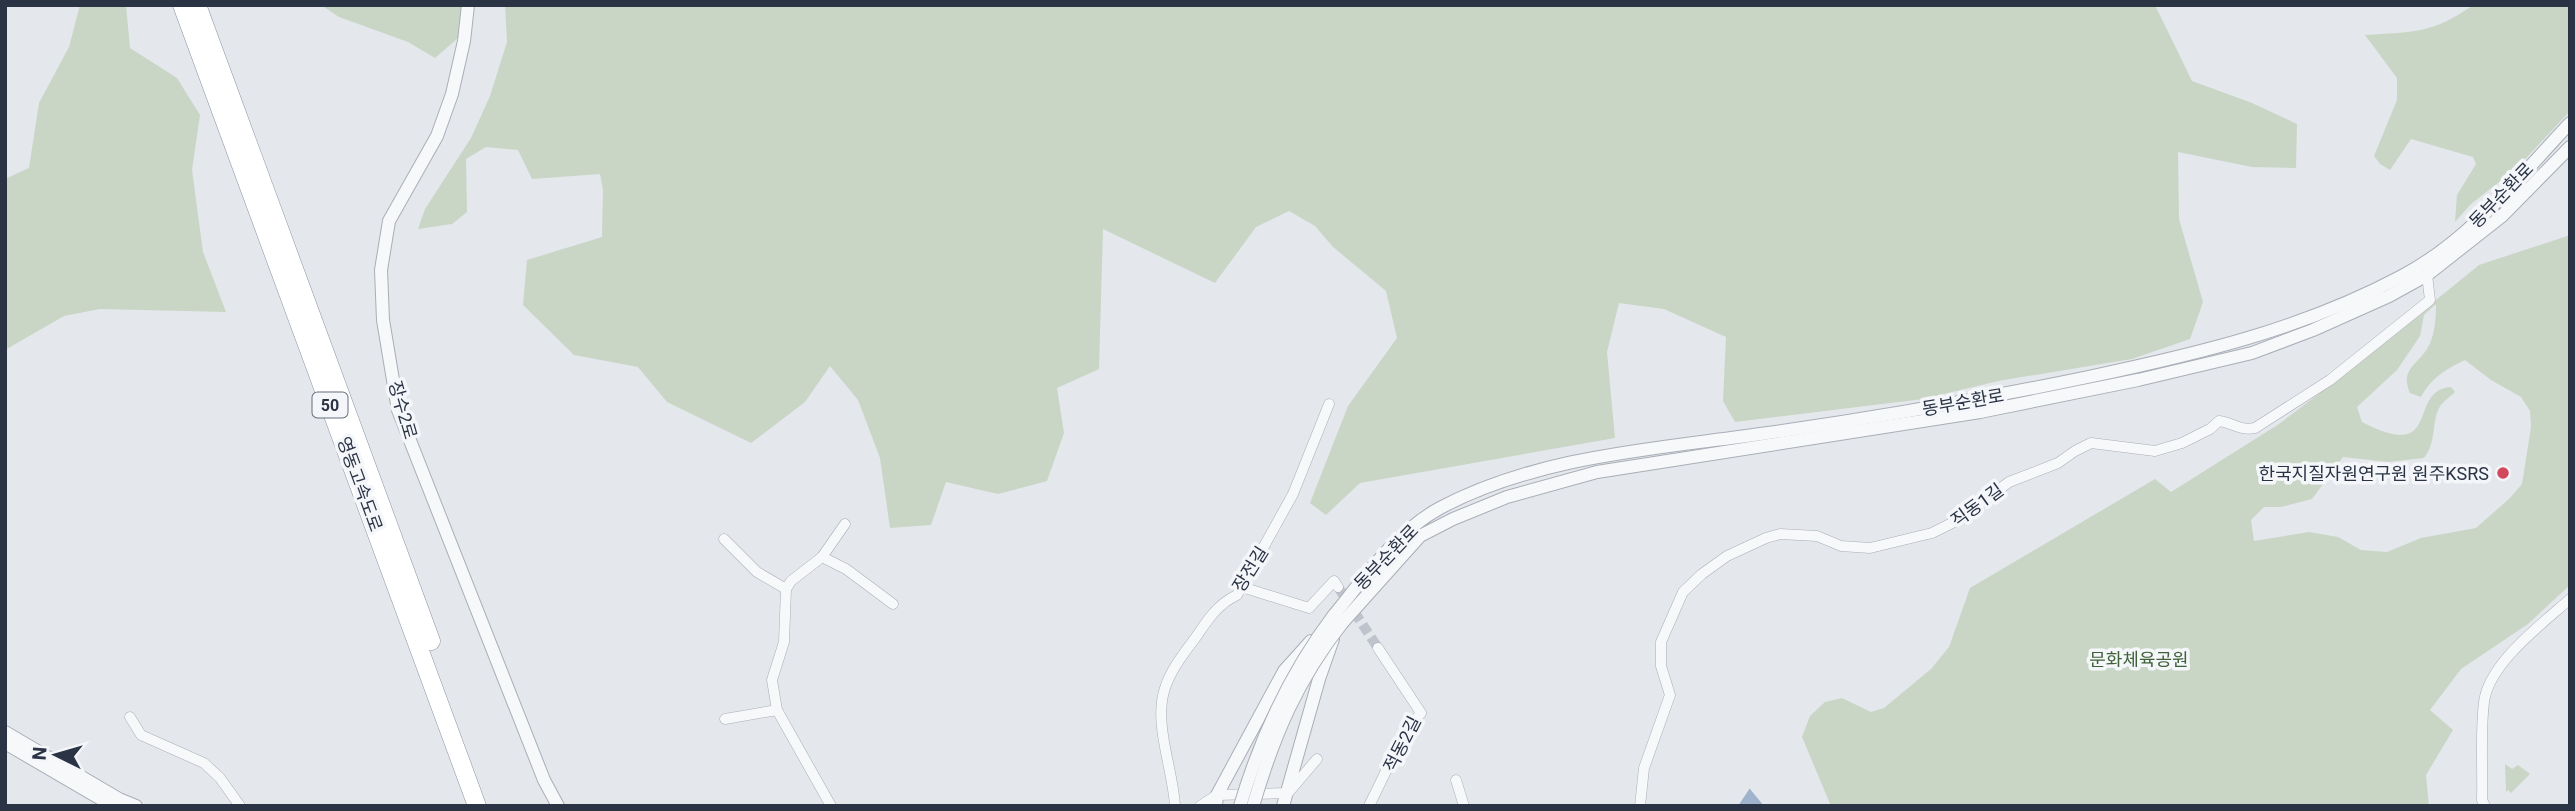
<svg xmlns="http://www.w3.org/2000/svg" width="2575" height="811" viewBox="0 0 2575 811" font-family="Roboto,'Noto Sans KR',sans-serif">
<rect width="100%" height="100%" fill="#e4e7ec"/>
<g fill="#c9d6c5" fill-rule="evenodd">
<polygon points="80,5 126,5 130,48 177,78 200,115 192,170 203,252 226,312 100,309 64,316 5,350 5,179 29,168 39,103 69,47"/>
<polygon points="321,5 476,5 458,38 435,58 408,42 339,17"/>
<polygon points="505,5 2155,5 2192,81 2252,103 2297,124 2296,168 2252,167 2178,152 2179,219 2203,302 2190,339 2132,359 1998,381 1923,399 1735,422 1723,401 1726,337 1664,309 1619,303 1607,352 1615,438 1360,483 1326,515 1310,503 1348,406 1397,338 1386,291 1333,247 1315,226 1289,211 1256,227 1215,283 1103,229 1099,369 1057,388 1064,433 1047,481 998,494 946,482 931,525 890,528 880,458 858,400 830,366 805,402 751,443 667,402 638,367 574,355 523,305 527,260 602,237 603,190 600,174 532,179 518,150 486,147 466,159 467,212 452,224 418,229 425,209 471,138 490,96 507,42"/>
<path d="M2473,5h97v106l-53,57 -46,36 -16,18 2,-27 19,-31 -3,-7 -62,-18 -21,31 -10,-6 -6,-8 23,-56v-22l-32,-43c47,-3 68,-1 108,-30z"/>
<path d="M2570,235v350l-42,39 -67,45 -31,41 23,20 -27,45 3,31h-598l-29,-69 8,-21 15,-14 17,-4 29,14 13,-4 47,-39 18,-22 21,-59 185,-109 16,13 108,-68 71,-54 129,-105zM2436,304c0,13 -1,33 -9,45 -11,17 -27,21 -17,44l11,4c9,-18 26,-29 44,-37l26,20 30,17 9,14 1,16 -9,57 -12,14 -34,30 -55,10 -34,14 -26,-2 -23,-13 -29,-5 -55,9 -3,-21 13,-13h17l31,-8 31,-42 45,5 36,-4c13,-17 7,-33 15,-50 3,-6 11,-11 16,-16l-4,-5c-45,3 -7,77 -89,35l-5,-15 40,-37 23,-34 4,-21z"/>
<polygon points="2505,764 2512,769 2518,765 2530,774 2511,793 2508,790 2506,792"/>
</g>
<polygon fill="#9fb4cc" points="1750,788 1750,789 1764,806 1738,806"/>
<g fill="none" stroke-linecap="round" stroke-linejoin="round">
<polyline stroke="#bfc3cb" stroke-width="10" stroke-dasharray="10 5" stroke-linecap="butt" points="1338,587 1378,648"/>
<g stroke="#a9aeb7" stroke-width="11">
<g id="minor">
<polyline points="724,539 757,572 786,589"/>
<polyline points="822,557 846,569 893,604"/>
<polyline points="1242,587 1309,608 1334,581 1338,587"/>
<polyline points="130,717 141,735 204,763 220,778 240,806"/>
<polyline points="725,719 777,710"/>
<polyline points="1456,780 1464,806"/>
<polyline points="831,806 777,710 772,680 784,642 786,589 791,581 822,557 845,524"/>
<path d="M1175,806c-2,-37 -22,-83 -10,-118 6,-19 20,-36 31,-51 12,-18 22,-33 41,-42l56,-101 36,-90"/>
<polyline points="1200,806 1217,795 1288,793 1317,759"/>
<polyline points="1369,806 1405,732 1421,713 1378,648"/>
<path d="M1640,806l4,-38 26,-73 -9,-29v-24l22,-50 19,-18 25,-18 39,-18 14,-4 37,2 24,10 29,2 62,-15 28,-14 49,-37 49,-19 17,-12 16,-8 64,8 27,-8 28,-14 9,-8c15,2 20,10 36,7l75,-48 100,-80 -3,-25"/>
<path d="M2485,806l-3,-6c1,-32 -2,-66 2,-98 5,-39 58,-78 86,-103"/>
</g>
</g>
<g stroke="#a9aeb7" stroke-width="14">
<g id="tertiary">
<polyline points="468,5 464,41 452,94 437,136 389,221 381,270 383,320 398,410 544,780 558,806"/>
<path d="M1334,615c31,-38 62,-83 106,-107 100,-53 218,-59 328,-75 107,-15 214,-34 320,-56 109,-23 215,-48 314,-101 68,-36 116,-98 168,-153"/>
<polyline points="1343,622 1420,536 1453,519 1507,497 1597,472 1980,412 2138,380 2252,353 2313,330 2389,296 2427,275 2502,216 2570,147"/>
<polyline points="5,732 119,799 136,806"/>
<polyline points="5,743 113,806"/>
<polyline points="1216,806 1217,795 1284,671 1311,641"/>
<polyline points="1283,806 1319,679 1333,639"/>
</g>
</g>
<g stroke="#8b94a3" stroke-width="19">
<g id="motorway">
<polyline points="182,5 477,806"/>
<polyline points="197,5 431,641"/>
</g>
</g>
<use href="#minor" stroke="#f7f8fa" stroke-width="10"/>
<use href="#tertiary" stroke="#f7f8fa" stroke-width="12"/>
<use href="#motorway" stroke="#fff" stroke-width="18"/>
<g stroke="#a9aeb7" stroke-width="14" stroke-linecap="butt">
<g id="tertiary-bridge">
<path d="M1240,806c21,-70 50,-133 94,-191"/>
<path d="M1253,806c21,-71 44,-126 90,-184"/>
</g>
</g>
<use href="#tertiary-bridge" stroke="#f7f8fa" stroke-width="12"/>
</g>
<circle fill="#d1495b" stroke="#f4f6f9" stroke-width="2.5" cx="2503" cy="473" r="7"/>
<g text-anchor="middle" dominant-baseline="central" stroke-width="7" stroke-linejoin="round" paint-order="stroke">
<rect fill="#f4f6f9" stroke="#676e7b" stroke-width="2" x="312.5" y="392.5" width="35" height="25" rx="5"/>
<g font-size="16" font-weight="bold" fill="#2b3445">
<text x="330" y="405">50</text>
</g>
<g font-size="18" fill="#2b3445" stroke="#f4f6f9">
<text transform="translate(2501 195) rotate(-46)">동부순환로</text>
<text transform="translate(1963 402) rotate(-10)">동부순환로</text>
<text transform="translate(403 410) rotate(74)">장수2로</text>
<text transform="translate(360 484) rotate(70)">영동고속도로</text>
<text transform="translate(1977 505) rotate(-36)">직동1길</text>
<text transform="translate(1386 557) rotate(-46)">동부순환로</text>
<text transform="translate(1250 569) rotate(-58)">장전길</text>
<text transform="translate(1402 744) rotate(-63)">적동2길</text>
</g>
<g font-size="18" fill="#2b3445" stroke="#f4f6f9" text-anchor="end">
<text x="2489" y="473">한국지질자원연구원 원주KSRS</text>
</g>
<g font-size="18" fill="#3f6138" stroke="#f4f6f9">
<text x="2139" y="659">문화체육공원</text>
</g>
</g>
<rect width="2575" height="811" fill="none" stroke="#2b3445" stroke-width="14"/>
<g transform="translate(56 755) rotate(275)" stroke="#f4f6f9" stroke-width="5" paint-order="stroke">
<path d="M0-5L12 26L0 18L-12 26Z" fill="#2b3445"/>
<text y="-10" font-size="19" font-weight="bold" text-anchor="middle" fill="#2b3445">N</text>
</g>
</svg>
